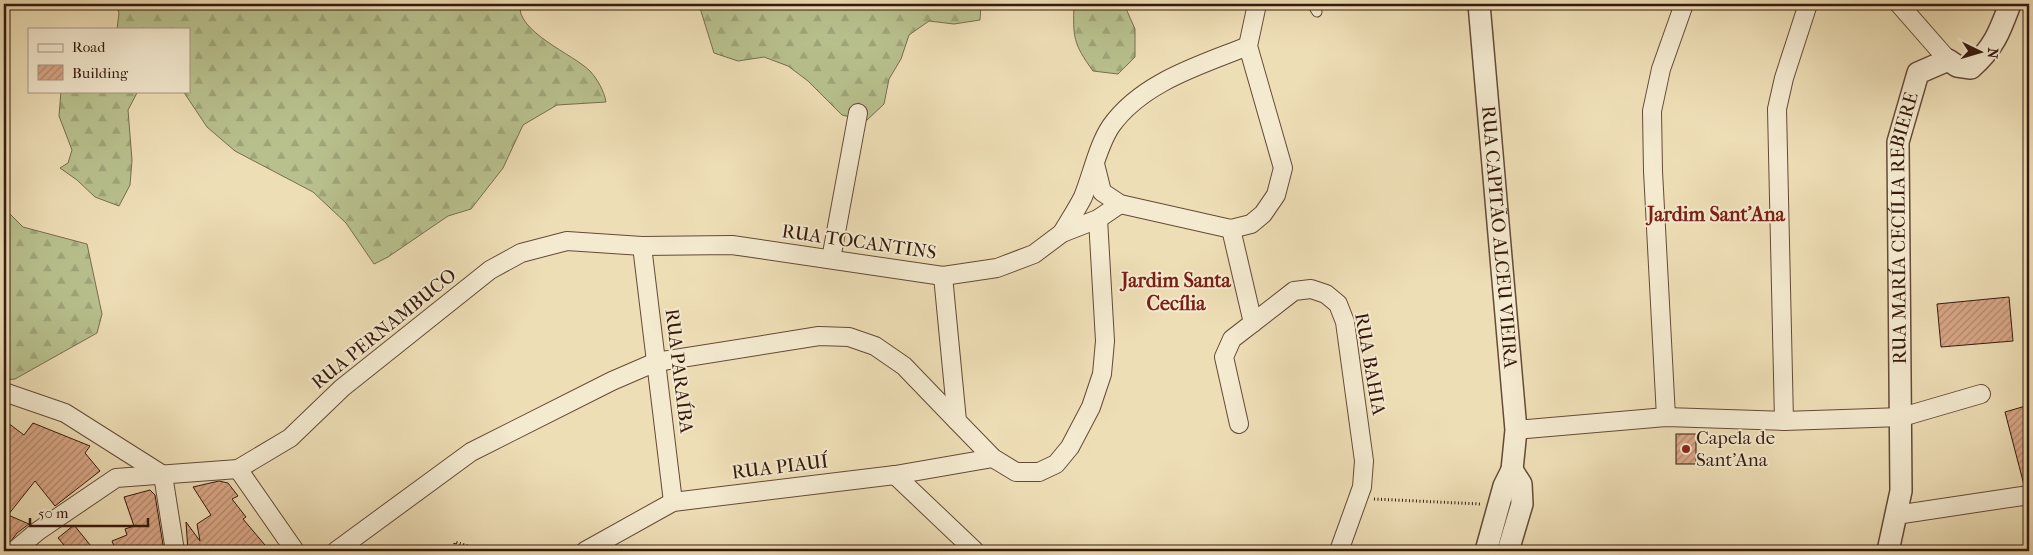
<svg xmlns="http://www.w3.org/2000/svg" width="2033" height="555" viewBox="0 0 2033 555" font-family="'IM FELL French Canon',serif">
<defs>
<pattern id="forest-firs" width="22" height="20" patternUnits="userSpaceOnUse" patternTransform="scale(1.25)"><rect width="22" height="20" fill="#b8c18e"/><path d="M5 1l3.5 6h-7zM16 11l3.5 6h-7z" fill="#9fa579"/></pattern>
<pattern id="building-hatch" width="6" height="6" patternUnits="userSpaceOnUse" patternTransform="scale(1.25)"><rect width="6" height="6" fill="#daa888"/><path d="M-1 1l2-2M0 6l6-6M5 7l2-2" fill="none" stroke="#b2886e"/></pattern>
</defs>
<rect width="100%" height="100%" fill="#eedeb6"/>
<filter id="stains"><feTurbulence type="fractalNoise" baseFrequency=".004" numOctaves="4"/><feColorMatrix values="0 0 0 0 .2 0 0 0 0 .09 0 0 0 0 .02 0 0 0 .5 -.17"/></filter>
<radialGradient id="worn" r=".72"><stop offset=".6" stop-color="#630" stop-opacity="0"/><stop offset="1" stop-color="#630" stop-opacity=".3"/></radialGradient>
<g fill="url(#forest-firs)" stroke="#776d4e">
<path d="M116,4h404c-4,28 53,50 70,67 8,9 14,20 16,31l-49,3 -34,20 -20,43 -32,41 -23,7 -60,41 -14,7 -28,-41 -33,-31 -78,-41 -28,-24 -24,-36h6v-62h-72l2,-16z"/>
<polygon points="696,4 981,4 980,20 954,24 929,21 909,35 901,59 889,79 884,104 866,121 842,115 808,81 788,66 764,57 738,61 714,53 700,8"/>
<path d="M1074,4h50l11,25v28l-17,17 -25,-3c-20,-28 -20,-33 -19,-67z"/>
<polygon points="61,91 138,91 128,110 132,160 130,185 119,206 95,197 77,180 60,168 68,163 72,150 59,116"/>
<polygon points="4,208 23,227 87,244 102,314 97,333 15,379 4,380"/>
</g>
<g fill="url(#building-hatch)" stroke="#36190d">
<polygon points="2009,297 2013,341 1941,347 1937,304"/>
<polygon points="2029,405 2029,485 2024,485 2005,412"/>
<polygon points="4,420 24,435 33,423 90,446 85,453 100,471 55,506 35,481 8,515 29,524 17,533 4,550"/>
<rect x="1676" y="434" width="20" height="30"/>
<polygon points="219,481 228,483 238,496 232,499 246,517 243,519 270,551 188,551 186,522 200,541 197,524 211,515 193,487"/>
<polygon points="150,490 155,495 164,551 116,551 112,541 127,535 125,529 134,526 124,497"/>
<polygon points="74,525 95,551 69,551 58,538"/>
</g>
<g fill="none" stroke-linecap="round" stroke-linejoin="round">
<g stroke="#644a37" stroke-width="11">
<polyline id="service" points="1312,4 1317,12"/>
</g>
<g stroke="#644a37" stroke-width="20">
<g id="minor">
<polyline points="1899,4 1948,60"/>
<polyline points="1095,164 1102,192 1120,204 1231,229 1251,224 1263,214 1276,195 1283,168 1248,46 1257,4"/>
<polyline points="1231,229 1253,323"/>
<path d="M1062,233c7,-12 15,-24 21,-36 9,-22 15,-52 28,-71 31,-44 90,-61 137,-80"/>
<polyline points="642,246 673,502"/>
<polyline points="831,259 858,113"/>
<polyline points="943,276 957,421 993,458 1016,472 1039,472 1056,464 1070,447 1091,407 1102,374 1105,341 1098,219"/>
<polyline points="4,392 65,413 163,475 175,551"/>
<polyline points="1666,417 1653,171 1652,111 1661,69 1684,4"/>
<polyline points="1784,421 1777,109 1784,78 1808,4"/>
<polyline points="1239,424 1224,357 1232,339 1294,291 1311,289 1326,294 1338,304 1345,322 1364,461 1362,487 1339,551"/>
<polyline points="1516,430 1666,417 1784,421 1902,417 1981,394"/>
<polyline points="238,469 295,551"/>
<polyline points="895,475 975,551"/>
<polyline points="1896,515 2029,495"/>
<polyline points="14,551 38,531 116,478 238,469 290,438 342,388 490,270 521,253 567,241 642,246 732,245 943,276 997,268 1034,254 1062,233 1098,219 1120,204"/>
<polyline points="336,551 471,452 612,381 656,362 819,336 849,337 875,346 904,366 957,421"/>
<polyline points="585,551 673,502 895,475 993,458"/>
</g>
</g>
<g stroke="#644a37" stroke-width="24">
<g id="tertiary">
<path id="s1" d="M1479,4l37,426 -4,40 -8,16 -18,65"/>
<polyline points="1508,551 1522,504 1521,484 1512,470"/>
<path id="s2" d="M1888,551l13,-60 -3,-349 20,-69 30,-13 9,6 14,2c23,-20 29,-37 39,-64"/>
</g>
</g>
<g stroke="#36190d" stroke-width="3" stroke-dasharray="1 2.5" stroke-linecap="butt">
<polyline points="1374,499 1480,504"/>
<polyline points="454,551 455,542 484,551"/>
</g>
<use href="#service" stroke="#f4ead0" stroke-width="9"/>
<use href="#minor" stroke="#f4ead0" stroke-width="18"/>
<use href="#tertiary" stroke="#f4ead0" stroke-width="21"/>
</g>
<circle fill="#8f2418" stroke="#f4ead0" stroke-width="2" cx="1686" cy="449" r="5"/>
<g text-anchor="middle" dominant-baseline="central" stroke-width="4" stroke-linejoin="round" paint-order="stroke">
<g font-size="19" fill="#36190d" stroke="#f4ead0">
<text stroke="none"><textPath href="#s2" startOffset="325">RUA MARÍA CECÍLIA REBIERE</textPath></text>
<text stroke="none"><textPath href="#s1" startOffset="234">RUA CAPITÃO ALCEU VIEIRA</textPath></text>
<text transform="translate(859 242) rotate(8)">RUA TOCANTINS</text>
<text transform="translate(384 329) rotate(-39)">RUA PERNAMBUCO</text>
<text transform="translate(1370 364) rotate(80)">RUA BAHIA</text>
<text transform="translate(679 371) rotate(83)">RUA PARAÍBA</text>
<text transform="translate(780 467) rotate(-7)">RUA PIAUÍ</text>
</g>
<g font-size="19" fill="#36190d" stroke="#f4ead0" text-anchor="start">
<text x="1696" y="438">Capela de<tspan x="1696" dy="22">Sant'Ana</tspan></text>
</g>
<g font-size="20" font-weight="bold" fill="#7a1f14" stroke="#f4ead0">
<text x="1716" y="214">Jardim Sant'Ana</text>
<text x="1176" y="280">Jardim Santa<tspan x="1176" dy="23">Cecília</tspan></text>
</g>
</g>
<rect width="2033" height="555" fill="none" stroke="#eedeb6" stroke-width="20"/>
<rect x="5" y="5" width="2023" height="545" fill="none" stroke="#36190d" stroke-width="2.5"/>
<rect x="10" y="10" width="2013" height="535" fill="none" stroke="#36190d"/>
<rect x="28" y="28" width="162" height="65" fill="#f4ead0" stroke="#a89682"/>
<rect x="38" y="44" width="25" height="8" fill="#f4ead0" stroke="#a89682"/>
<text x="72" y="52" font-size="15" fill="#36190d">Road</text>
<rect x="38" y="65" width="25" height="15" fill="url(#building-hatch)" stroke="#a89682"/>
<text x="72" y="78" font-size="15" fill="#36190d">Building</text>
<g transform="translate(1980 52) rotate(95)" stroke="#f4ead0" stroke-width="4" paint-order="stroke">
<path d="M0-4L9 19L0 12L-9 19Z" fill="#36190d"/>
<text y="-8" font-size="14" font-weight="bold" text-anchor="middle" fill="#36190d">N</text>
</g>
<path d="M30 518v8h118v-8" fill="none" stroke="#36190d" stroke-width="2.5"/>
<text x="38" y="518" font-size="15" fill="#36190d" stroke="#f4ead0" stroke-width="4" paint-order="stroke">50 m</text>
<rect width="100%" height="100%" filter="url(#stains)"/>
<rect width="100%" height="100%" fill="url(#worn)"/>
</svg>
